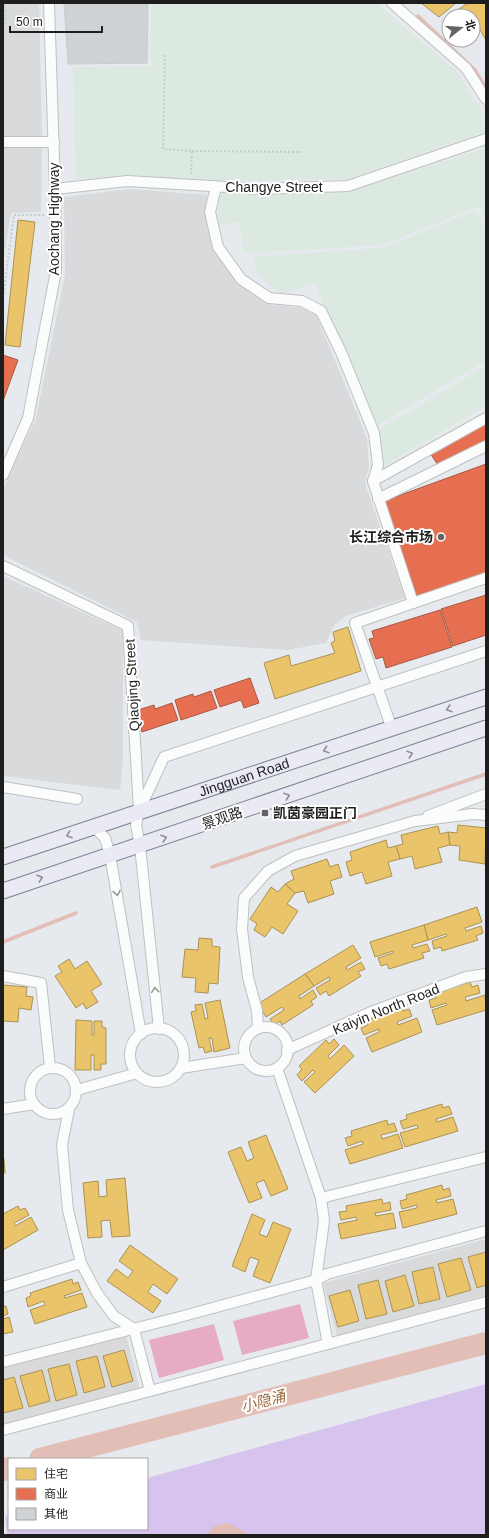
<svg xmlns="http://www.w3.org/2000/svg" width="489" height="1538" viewBox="0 0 489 1538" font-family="Arial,'Noto Sans SC',sans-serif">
<rect width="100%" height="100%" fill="#e6e9ed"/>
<g fill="#d8dadc">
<polygon points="3,3 39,3 42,138 41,212 11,213 3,263"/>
<polygon points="130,189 207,195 205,212 214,250 239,284 267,304 302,308 316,315 367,438 369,467 365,484 405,598 346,616 334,625 326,643 287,650 141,640 137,622 3,555 3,489 36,418 65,275 64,197"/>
<polygon points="3,576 123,631 123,762 120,790 3,776"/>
<polygon points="486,1239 486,1295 337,1336 323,1283"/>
<polygon points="126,1335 140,1390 3,1425 3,1367"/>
</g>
<g fill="#dce9e1">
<polygon points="151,3 376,3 457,72 480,108 485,132 347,179 216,181 122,175 76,180 73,67 151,66"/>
<polygon points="486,148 486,221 479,206 383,245 244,253 240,222 217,225 219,191 347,191"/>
<polygon points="476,211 486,232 486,360 376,426 315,283 282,294 257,275 254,257 383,248"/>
<polygon points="486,366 486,406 383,466 379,430"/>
</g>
<polygon fill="#d6c3ee" points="486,1384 486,1535 7,1535 5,1517 9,1516 9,1529 147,1529 147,1478"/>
<g fill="#e6acc6">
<polygon points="300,1304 309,1338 242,1355 233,1321"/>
<polygon points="214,1324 224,1360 159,1378 149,1340"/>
</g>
<polygon fill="#e2beb6" points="228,1523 250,1535 207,1535 214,1526"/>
<g fill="#e9c46a" stroke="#ac9253">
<polygon points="421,3 456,3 439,17"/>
<polygon points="468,3 486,3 486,40 475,21 473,22 473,16 459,16 456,11"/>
<polygon points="18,220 35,222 20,347 5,345"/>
<polygon points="348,627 361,671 275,699 264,663 289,655 291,666 335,653 331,643 335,641 333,632"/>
<polygon points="458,825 486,828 485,864 459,860 460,846 450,845 448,832 457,833"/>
<polygon points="438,826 440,834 448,832 450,845 438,848 442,862 415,869 412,856 400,859 396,846 403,844 401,835"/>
<polygon points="386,840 388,848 396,846 400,859 388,862 392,876 366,884 362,872 350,876 346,862 352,860 350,852"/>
<polygon points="327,859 330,867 338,864 342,877 330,881 334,894 308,903 304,891 295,893 285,884 294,879 291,871"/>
<polygon points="285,884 295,893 287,904 298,911 283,934 272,927 265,937 254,930 257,924 250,919 271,887 278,892"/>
<polygon points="477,907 482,922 465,928 466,931 481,926 483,933 476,936 478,940 442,951 441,947 434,949 432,941 447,936 446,934 428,940 424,925"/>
<polygon points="424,925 428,940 412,945 413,948 427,944 430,951 422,953 424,958 389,969 387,964 381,966 378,958 393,953 393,951 375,957 370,942"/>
<polygon points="199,938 212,939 212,946 220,947 218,984 209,983 208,993 195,992 196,978 182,977 185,949 198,950"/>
<polygon points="353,945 361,958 346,967 347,970 361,962 365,969 358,972 361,976 329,996 326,991 320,995 316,988 330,980 329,977 314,986 305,974"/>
<polygon points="69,959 75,969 87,961 102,984 91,991 98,1002 86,1009 83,1003 76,1008 55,976 62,972 58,966"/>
<polygon points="305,974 314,986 299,996 300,999 313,990 317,997 311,1001 313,1005 282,1025 280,1021 274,1025 270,1019 284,1010 282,1007 266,1017 258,1004"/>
<polygon points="470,982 472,987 478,985 480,993 465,997 466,1001 485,995 486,1010 437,1025 432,1010 447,1005 446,1003 431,1008 429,1000 436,998 435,993"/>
<polygon points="3,985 27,987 26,996 33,997 31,1010 19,1008 18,1022 3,1021"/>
<polygon points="220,1000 230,1048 214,1052 212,1038 209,1038 212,1051 205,1053 203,1047 199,1048 191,1012 196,1011 195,1005 202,1004 205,1019 208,1018 205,1003"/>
<polygon points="401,1007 403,1011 409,1009 412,1016 397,1022 398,1025 417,1018 422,1032 372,1052 366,1038 379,1032 379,1029 364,1035 361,1028 368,1025 367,1020"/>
<polygon points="76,1020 92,1021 92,1035 94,1035 94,1021 102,1021 102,1027 106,1028 106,1064 101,1064 101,1070 94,1070 94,1055 91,1055 91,1070 75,1070"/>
<polygon points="334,1039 339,1045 328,1056 330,1059 344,1045 354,1056 315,1093 304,1082 315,1072 313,1070 302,1081 297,1075 302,1069 299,1066 326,1040 329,1044"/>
<polygon points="442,1104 443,1108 449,1106 452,1114 436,1119 437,1122 453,1117 458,1131 405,1147 400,1133 418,1128 417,1125 403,1129 400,1121 407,1119 406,1115"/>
<polygon points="387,1120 388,1125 394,1123 397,1131 381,1135 382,1139 398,1134 403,1148 350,1164 345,1150 363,1144 362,1141 348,1146 345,1138 352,1136 351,1131"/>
<polygon points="266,1135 288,1189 271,1196 264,1180 256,1183 262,1198 249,1203 228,1152 241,1147 247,1161 254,1158 248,1142"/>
<polygon points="3,1159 4,1159 5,1173 3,1173"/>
<polygon points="125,1178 130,1236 112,1237 110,1220 101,1221 102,1237 88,1238 83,1183 98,1181 99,1197 107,1196 106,1180"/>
<polygon points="442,1185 443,1190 449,1188 451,1196 436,1200 437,1203 453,1199 457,1214 403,1228 399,1212 417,1208 417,1205 402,1209 400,1201 407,1199 406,1195"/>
<polygon points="382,1199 383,1204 390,1202 391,1210 375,1213 376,1216 393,1213 396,1228 341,1239 338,1224 357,1220 356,1217 341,1220 339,1212 347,1211 346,1206"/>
<polygon points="18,1206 20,1210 25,1208 29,1215 14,1223 15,1226 31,1217 38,1230 3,1250 3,1214"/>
<polygon points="252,1214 265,1220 259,1234 267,1237 273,1222 291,1229 270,1283 253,1276 259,1260 250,1257 245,1272 232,1266"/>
<polygon points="130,1245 178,1279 167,1294 153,1284 148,1292 161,1301 153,1313 107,1281 116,1269 128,1278 133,1271 119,1261"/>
<polygon points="486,1252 486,1285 477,1288 468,1257"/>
<polygon points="461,1258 471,1290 447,1297 438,1264"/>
<polygon points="433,1267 440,1299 419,1304 412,1272"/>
<polygon points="405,1275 414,1306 393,1312 385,1281"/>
<polygon points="72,1279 73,1284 78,1282 81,1290 64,1296 65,1298 82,1293 87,1307 35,1324 30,1310 45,1305 44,1301 28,1307 26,1298 31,1296 30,1293"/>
<polygon points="378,1280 387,1314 366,1319 358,1285"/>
<polygon points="350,1290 359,1321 338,1327 329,1296"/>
<polygon points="6,1306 8,1314 3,1316 3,1307"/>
<polygon points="9,1317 13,1332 3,1334 3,1319"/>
<polygon points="124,1350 133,1381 112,1387 103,1356"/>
<polygon points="97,1356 105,1387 84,1393 76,1361"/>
<polygon points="69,1364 77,1395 56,1401 48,1369"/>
<polygon points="42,1370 50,1401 29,1407 20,1376"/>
<polygon points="14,1377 23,1408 3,1413 3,1380"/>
</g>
<g fill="#e76f51" stroke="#ab5742">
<polygon points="3,355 18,360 3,401"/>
<polygon points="486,422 486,442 438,465 430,453"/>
<polygon points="486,464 486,573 417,597 384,501"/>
<polygon points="486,595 486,635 453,646 441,609"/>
<polygon points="440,610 452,647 386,668 383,657 376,659 369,639 374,638 372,631"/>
<polygon points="250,678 259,703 244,708 241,700 220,707 214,690"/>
<polygon points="211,691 217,708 181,720 175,700 193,694 194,697"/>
<polygon points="172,703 178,720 142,732 135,711 154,705 155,709"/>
</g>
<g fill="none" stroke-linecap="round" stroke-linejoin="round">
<g stroke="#e2beb6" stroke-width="3.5">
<polyline points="418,16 475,70 486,88"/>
<polyline points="212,867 486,774"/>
<polyline points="3,942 76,913"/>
</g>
<g stroke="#e2beb6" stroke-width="22">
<polyline points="40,1459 486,1343"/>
<polyline points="3,1470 9,1468"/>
</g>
</g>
<polygon fill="#cfd2d5" stroke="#c7ccd0" points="64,3 148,3 147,63 68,64"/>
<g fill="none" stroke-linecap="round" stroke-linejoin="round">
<g stroke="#bfc0c2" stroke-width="12">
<g id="street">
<polyline points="392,3 466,68 486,99"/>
<polyline points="3,142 54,142"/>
<polyline points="216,187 210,212 218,247 241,279 269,298 302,301 321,311 341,352 374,433 378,465 373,481 413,603 486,578"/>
<polyline points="55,189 127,181 261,189 348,186 486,139"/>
<polyline points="3,475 28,418 56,271 55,189 49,3"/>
<polyline points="373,481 486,418"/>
<polyline points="378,499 486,446"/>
<polyline points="3,566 128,626 139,809"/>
<polyline points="392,729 355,623 413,603"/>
<polyline points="3,787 77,799"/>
<polyline points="428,816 486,794"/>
<polyline points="93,826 105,838 110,855 141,1034"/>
<polyline points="3,976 41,983 50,1067"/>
<circle cx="266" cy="1049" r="22"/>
<polyline points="258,1028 257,1011 248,977 242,929 244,898 268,871 295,856 415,821 473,814 486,815"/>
<circle cx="157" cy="1055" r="27"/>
<polyline points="159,1029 140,846 136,825 139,811 164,757 486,651"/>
<polyline points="287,1050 371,1012 466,977 486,974"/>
<circle cx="53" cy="1091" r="23"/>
<polyline points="181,1068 246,1058"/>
<polyline points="277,1068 321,1198"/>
<polyline points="77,1090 137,1073"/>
<polyline points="3,1109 34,1104"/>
<polyline points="69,1109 62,1145 68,1210 81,1263 97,1293 114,1316 134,1329 150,1391"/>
<polyline points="3,1287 81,1263"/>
<polyline points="328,1344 316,1280 324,1221 321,1198 486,1157"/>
<polyline points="3,1362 176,1318 316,1280 327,1274 486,1231"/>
<polyline points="3,1430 486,1302"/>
</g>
</g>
<g stroke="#7f7f98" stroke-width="17">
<g id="secondary">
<path id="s1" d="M3,857l483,-160"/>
<polyline points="3,891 486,728"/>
</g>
</g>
<g stroke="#bfced0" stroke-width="2" stroke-dasharray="2 2" stroke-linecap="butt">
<polyline points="165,55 163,149 192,151 191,174"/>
<polyline points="3,56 5,3"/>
<polyline points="192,151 301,152"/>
<polyline points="3,298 14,215 44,215"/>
</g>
<use href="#street" stroke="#fbfcfc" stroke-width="10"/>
<use href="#secondary" stroke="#e9eaf4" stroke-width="15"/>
</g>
<defs><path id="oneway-chevron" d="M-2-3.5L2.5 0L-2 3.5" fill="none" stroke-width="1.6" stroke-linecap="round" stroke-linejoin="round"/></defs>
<g stroke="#8e8e94">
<use href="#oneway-chevron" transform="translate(449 709) rotate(161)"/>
<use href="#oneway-chevron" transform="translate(326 750) rotate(162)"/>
<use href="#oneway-chevron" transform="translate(410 754) rotate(-19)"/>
<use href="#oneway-chevron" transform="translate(287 796) rotate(-19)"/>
<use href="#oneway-chevron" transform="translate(69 835) rotate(161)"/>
<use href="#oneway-chevron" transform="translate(164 838) rotate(-19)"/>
<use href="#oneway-chevron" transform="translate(40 878) rotate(-19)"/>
</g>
<g stroke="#989898">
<use href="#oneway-chevron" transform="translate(117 893) rotate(80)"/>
<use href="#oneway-chevron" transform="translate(155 990) rotate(-96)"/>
</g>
<g fill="#646566" stroke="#fff" stroke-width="1.5">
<circle cx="441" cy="537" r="4"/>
<rect x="261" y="809" width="8" height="8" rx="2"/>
</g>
<g text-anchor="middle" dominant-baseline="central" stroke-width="4" stroke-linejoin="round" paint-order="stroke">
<g font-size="14" fill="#1e1e1e" stroke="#fff">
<text x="274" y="187">Changye Street</text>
<text transform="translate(54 219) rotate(-90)">Aochang Highway</text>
<text transform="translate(132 685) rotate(-93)">Qiaojing Street</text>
<text stroke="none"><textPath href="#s1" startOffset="254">Jingguan Road</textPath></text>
<text transform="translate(222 818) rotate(-19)">景观路</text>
<text transform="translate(386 1009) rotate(-22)">Kaiyin North Road</text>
</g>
<g font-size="14" font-weight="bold" fill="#1e1e1e" stroke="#fff" text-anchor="end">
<text x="433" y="537">长江综合市场</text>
<text x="273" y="813" text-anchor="start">凯茵豪园正门</text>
</g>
<g font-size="15" font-style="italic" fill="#9c693b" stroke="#fff">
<text transform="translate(263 1401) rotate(-15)">小隐涌</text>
</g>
</g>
<rect width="489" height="1538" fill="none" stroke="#1e1e1e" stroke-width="8"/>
<rect x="8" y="1458" width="140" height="72" fill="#ffffff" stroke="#a5a5a5"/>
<rect x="16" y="1468" width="20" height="12" fill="#e9c46a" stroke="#a5a5a5"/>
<text x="44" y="1478" font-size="12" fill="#1e1e1e">住宅</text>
<rect x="16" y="1488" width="20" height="12" fill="#e76f51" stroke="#a5a5a5"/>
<text x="44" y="1498" font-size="12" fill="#1e1e1e">商业</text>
<rect x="16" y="1508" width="20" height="12" fill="#cfd2d5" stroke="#a5a5a5"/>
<text x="44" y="1518" font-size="12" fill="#1e1e1e">其他</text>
<g transform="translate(461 28) rotate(73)"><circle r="19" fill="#ffffff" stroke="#a5a5a5"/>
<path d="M0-3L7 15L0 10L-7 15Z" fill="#646566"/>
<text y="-6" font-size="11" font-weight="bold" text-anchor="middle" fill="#1e1e1e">北</text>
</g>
<path d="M10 26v6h92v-6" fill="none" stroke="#1e1e1e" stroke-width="2"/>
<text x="16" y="26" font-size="12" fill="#1e1e1e" stroke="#ffffff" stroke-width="3" paint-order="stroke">50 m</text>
</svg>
